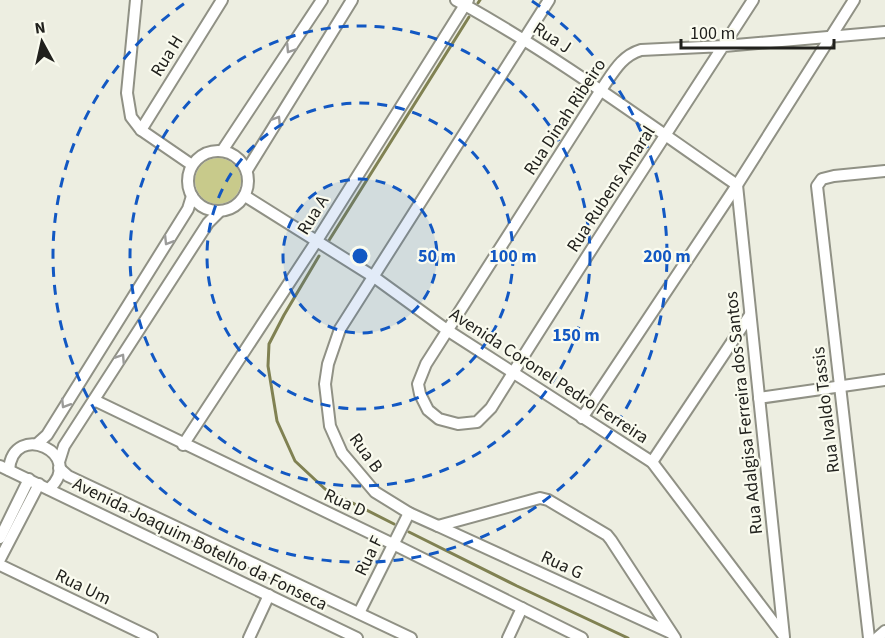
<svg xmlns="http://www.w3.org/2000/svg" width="885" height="638" viewBox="0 0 885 638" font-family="'Source Sans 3',sans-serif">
<rect width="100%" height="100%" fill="#edeee1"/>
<circle fill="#c8ca8b" cx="218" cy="181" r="23"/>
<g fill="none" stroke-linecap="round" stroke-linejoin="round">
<g stroke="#808152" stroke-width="3">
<polyline points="478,3 480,0"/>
<polyline points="328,242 469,17"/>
<polyline points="319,256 284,315 269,344 268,366 277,421 295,461 325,489 394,524"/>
<polyline points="409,532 517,586 628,638"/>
</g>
<g stroke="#909185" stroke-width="14">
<g id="minor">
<polyline points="136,0 127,93 131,117 141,130 192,165"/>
<path d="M456,0c98,54 188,121 281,185l47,452"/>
<polyline points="549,0 340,329 328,364 325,384 330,426 342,453 375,492 409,513 438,526 540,498 548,500 607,535 611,540 675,638"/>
<path d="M753,0c-88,136 -177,271 -262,408l-14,14 -19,2 -19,-5 -11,-9 -8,-16 -2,-10 8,-20 175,-274c12,-17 20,-34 40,-40l83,-4 161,-14"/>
<polyline points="141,130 222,0"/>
<circle cx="218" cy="181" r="30"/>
<polyline points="222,151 322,0"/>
<polyline points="247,170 352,0"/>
<polyline points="245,196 374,277 447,330 652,462 783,635"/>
<polyline points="759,398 885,380"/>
<polyline points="94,400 393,544 582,638"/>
<polyline points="582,418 737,185 854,0"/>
<polyline points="37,444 47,435 188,209 192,196"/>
<polyline points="183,445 316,242 468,0"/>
<polyline points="59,462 64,446 208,223 219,212"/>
<polyline points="652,462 750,315"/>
<polyline points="0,466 357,638"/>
<polyline points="59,468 68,476 411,638"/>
<path d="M9,470c4,-51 78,-16 40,19"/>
<polyline points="438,526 671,633"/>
<polyline points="0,538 29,479"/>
<polyline points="0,559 39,484"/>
<polyline points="0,565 152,638"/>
<polyline points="359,613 409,513"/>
<polyline points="249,638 269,595"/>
<polyline points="508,638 522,608"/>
<polyline points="869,638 817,186 822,179 834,176 885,171"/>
<polyline points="877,638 885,631"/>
</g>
</g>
<use href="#minor" stroke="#fff" stroke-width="10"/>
</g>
<defs><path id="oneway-chevron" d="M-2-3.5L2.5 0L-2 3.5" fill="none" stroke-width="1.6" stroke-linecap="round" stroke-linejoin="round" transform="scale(1.5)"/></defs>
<g stroke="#9b9b99">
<use href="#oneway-chevron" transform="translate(290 49) rotate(123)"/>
<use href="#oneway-chevron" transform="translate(277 120) rotate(-58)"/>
<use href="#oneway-chevron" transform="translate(168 241) rotate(122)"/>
<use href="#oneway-chevron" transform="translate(121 358) rotate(-57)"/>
<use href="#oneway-chevron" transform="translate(65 404) rotate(122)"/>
</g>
<circle cx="360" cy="256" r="77" fill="#1258c3" fill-opacity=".12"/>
<g fill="none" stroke="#1258c3" stroke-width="3" stroke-dasharray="10 8">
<circle cx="360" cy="256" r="77"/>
<circle cx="360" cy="256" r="153"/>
<circle cx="360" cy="256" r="230"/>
<path d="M532 1A307 307 0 1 1 188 1"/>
</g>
<g text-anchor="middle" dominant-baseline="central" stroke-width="4.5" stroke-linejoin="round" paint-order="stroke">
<g font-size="18" fill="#21211d" stroke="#fafbef">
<text transform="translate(552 38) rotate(33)">Rua J</text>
<text transform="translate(167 56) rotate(-58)">Rua H</text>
<text transform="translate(565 117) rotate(-57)">Rua Dinah Ribeiro</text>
<text transform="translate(611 189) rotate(-57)">Rua Rubens Amaral</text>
<text transform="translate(313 215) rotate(-58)">Rua A</text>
<text transform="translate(549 376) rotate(33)">Avenida Coronel Pedro Ferreira</text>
<text transform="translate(826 410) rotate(-97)">Rua Ivaldo Tassis</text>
<text transform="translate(744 413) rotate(-96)">Rua Adalgisa Ferreira dos Santos</text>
<text transform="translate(366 453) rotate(54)">Rua B</text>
<text transform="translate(345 503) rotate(25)">Rua D</text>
<text transform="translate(200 544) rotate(26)">Avenida Joaquim Botelho da Fonseca</text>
<text transform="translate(369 556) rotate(-64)">Rua F</text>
<text transform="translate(562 565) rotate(25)">Rua G</text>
<text transform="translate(83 587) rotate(26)">Rua Um</text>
</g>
</g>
<circle cx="360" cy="256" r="9" fill="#1258c3" stroke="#fafbef" stroke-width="3"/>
<g font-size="18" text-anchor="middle" font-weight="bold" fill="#1258c3" stroke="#fafbef" stroke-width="4.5" stroke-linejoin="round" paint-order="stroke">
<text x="437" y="262">50 m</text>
<text x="513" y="262">100 m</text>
<text x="667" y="262">200 m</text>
<text x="576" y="341">150 m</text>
</g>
<g transform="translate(42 42) rotate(352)" stroke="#fafbef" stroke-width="4.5" paint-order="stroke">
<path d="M0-4.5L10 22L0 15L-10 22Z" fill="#21211d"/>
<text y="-9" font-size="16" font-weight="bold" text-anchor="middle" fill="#21211d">N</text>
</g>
<path d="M681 39v9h153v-9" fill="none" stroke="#21211d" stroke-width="3"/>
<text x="690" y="39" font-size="18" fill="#21211d" stroke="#fafbef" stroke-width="4.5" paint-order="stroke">100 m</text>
</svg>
